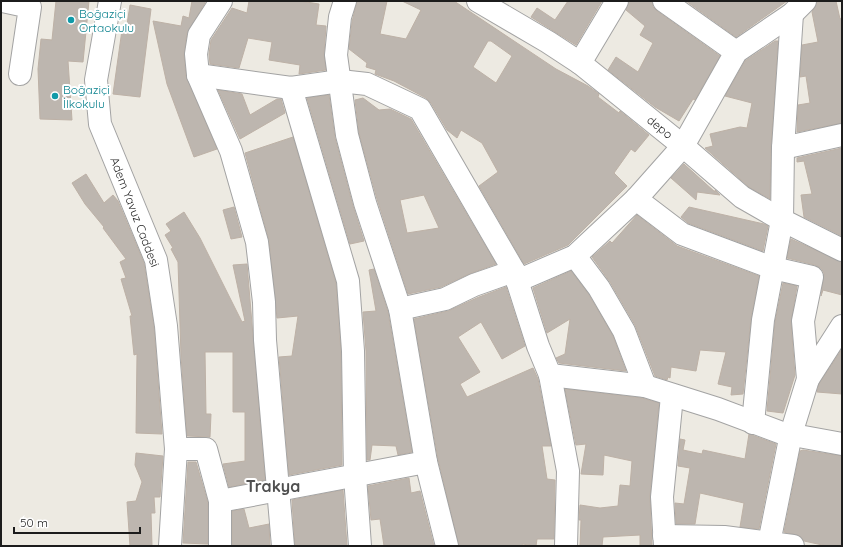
<svg xmlns="http://www.w3.org/2000/svg" width="843" height="547" viewBox="0 0 843 547" font-family="Quicksand,sans-serif">
<rect width="100%" height="100%" fill="#edeae2"/>
<g fill="#bdb6af" stroke="#bdb1a6" fill-rule="evenodd">
<polygon points="56,1 89,1 83,62 68,61 72,120 40,119 38,69 41,39 52,40"/>
<polygon points="192,1 206,1 187,33 184,55 186,76 217,149 194,157 167,84 153,21 181,26 183,16 189,18"/>
<polygon points="249,1 300,1 319,4 316,25 326,26 324,54 326,70 299,74 300,65 269,60 272,42 248,38 239,68 210,64 209,54 211,40 232,8 247,13"/>
<path d="M357,1h30l-7,33 26,5 15,-29 -19,-9h52l102,68 32,17 11,8 -1,3 21,16 1,-2 29,24 -14,17 -4,-3 -17,24 13,13 -59,59 -44,19 -45,-78 19,-14 -16,-29 -21,-13 -4,8 -10,-8 -16,-27 -5,-5 -32,-17 -19,-7 1,-4 -10,-3 1,-4 -18,-14 3,-27zM488,41h3l21,15 -16,27 -23,-16z"/>
<polygon points="568,1 602,1 576,45 531,17 537,8 555,20"/>
<polygon points="629,1 652,1 653,7 657,11 720,56 695,100 693,99 679,121 655,107 608,70 616,57 638,72 653,43 640,35 645,26 626,10"/>
<polygon points="686,1 787,1 736,37"/>
<polygon points="817,1 836,1 840,19 842,18 842,123 797,132 798,105 810,103 806,76 800,77 802,45 818,42 812,12"/>
<polygon points="130,5 151,9 140,97 113,94 122,30 126,31"/>
<polygon points="775,41 778,41 771,147 770,199 749,187 705,148 713,146 710,134 740,127 747,128 752,103 725,96 745,61"/>
<polygon points="218,90 242,94 250,115 277,99 281,99 285,113 240,139"/>
<polygon points="329,95 335,138 353,206 364,241 350,244 307,98"/>
<path d="M363,98l16,12 11,-1 21,10 85,145 -27,10 -28,13 -33,7 -31,-95 -18,-66 -4,-33zM424,195l15,33 -32,5 -7,-33z"/>
<polygon points="293,137 336,283 341,352 342,465 289,475 279,357 292,356 298,316 277,318 269,240 245,153"/>
<polygon points="842,148 842,236 804,217 801,195 812,194 804,161 797,162 797,158"/>
<polygon points="684,164 715,192 715,190 720,195 697,192 696,200 671,178"/>
<polygon points="86,174 104,203 113,195 118,201 144,263 154,327 162,434 136,433 137,354 134,355 130,316 132,316 121,279 126,278 120,262 126,259 103,228 104,227 85,204 72,183"/>
<polygon points="234,207 242,237 231,239 223,210"/>
<polygon points="689,207 764,224 768,226 763,251 688,223 681,217"/>
<polygon points="184,212 200,238 242,322 245,321 233,265 247,264 265,480 229,487 223,464 245,461 245,412 233,412 233,352 205,352 206,414 211,414 210,437 187,436 181,356 178,262 171,249 173,248 165,235 171,231 166,224"/>
<polygon points="637,215 677,246 759,276 751,319 743,394 731,395 732,387 718,384 726,352 700,350 696,371 671,367 670,378 668,377 667,380 655,376 635,325 610,282 592,257 610,241 612,243"/>
<polygon points="791,239 842,262 842,295 823,290 821,296 824,273 821,268 815,265 787,258"/>
<polygon points="374,269 388,312 412,452 398,455 396,446 372,445 370,460 367,460 366,351 363,312 376,311 369,270"/>
<polygon points="571,271 589,295 613,336 626,371 559,363 556,358 565,354 570,319 547,333 533,288"/>
<polygon points="783,283 797,286 791,322 795,375 783,413 767,411 775,322"/>
<polygon points="506,287 525,346 502,359 481,322 458,337 480,372 460,384 467,397 533,368 538,379 551,446 542,446 547,479 555,480 554,539 537,539 536,546 522,544 523,546 459,546 438,459 414,319 448,311 479,297"/>
<polygon points="842,349 842,394 817,392 819,384"/>
<polygon points="565,389 642,398 659,403 650,496 652,546 640,546 640,535 603,537 602,546 580,546 581,520 579,520 580,505 600,508 618,506 620,485 630,486 632,461 604,455 603,475 581,474 586,444 576,445"/>
<polygon points="749,434 776,444 759,529 740,527 744,503 700,493 695,524 676,524 675,503 684,504 690,468 678,466 680,439 685,440 683,450 702,454 703,450 745,459"/>
<polygon points="803,450 842,456 842,546 827,546 804,541 800,536 784,532 800,451"/>
<polygon points="136,453 163,456 160,497 154,497 155,513 151,513 152,546 130,546 127,502 136,501 142,482 135,465"/>
<polygon points="188,462 196,462 208,503 208,544 183,543"/>
<polygon points="409,478 411,493 420,491 434,546 384,546 380,519 371,520 368,486"/>
<polygon points="343,490 347,546 295,546 292,500"/>
<polygon points="244,509 249,528 269,524 270,546 232,546 232,511"/>
</g>
<g fill="none" stroke-linecap="round" stroke-linejoin="round">
<g stroke="#a3a3a3" stroke-width="24">
<g id="minor">
<polyline points="2,1 30,7 20,74"/>
<polyline points="110,1 96,80 100,124 156,260 166,326 176,449 170,546"/>
<polyline points="221,1 199,35 196,54 198,75 231,151 257,242 264,302 265,340 283,546"/>
<polyline points="345,1 340,17 336,55 347,135 365,203 400,309 426,462 447,546"/>
<polyline points="478,1 548,42 580,63 683,146 742,197 782,220 842,250"/>
<polyline points="664,1 736,52"/>
<polyline points="580,63 617,1"/>
<polyline points="198,75 291,88 340,81 367,84 420,109 514,271 538,346 550,375 568,471 566,546"/>
<polyline points="291,88 348,281 353,351 355,476 360,546"/>
<polyline points="783,148 842,135"/>
<polyline points="636,199 682,234 773,268 812,277 803,321 808,379 791,434 769,543"/>
<polyline points="575,256 599,288 624,331 645,386"/>
<polyline points="517,281 575,256 636,199 683,146 736,52 792,14 805,1"/>
<polyline points="400,309 445,299 474,285 514,271"/>
<polyline points="550,375 645,386 718,409 782,433 842,444"/>
<polyline points="808,379 842,326"/>
<polyline points="753,423 763,320 782,220 783,148 792,14"/>
<polyline points="176,449 206,449 220,501 220,546"/>
<polyline points="220,501 426,462"/>
<polyline points="664,536 724,537 793,546"/>
<polyline points="665,546 662,497 672,396"/>
</g>
</g>
<use href="#minor" stroke="#fff" stroke-width="22"/>
</g>
<g fill="#0f9aa8" stroke="#fff" stroke-width="1.5">
<circle cx="71" cy="20" r="4"/>
<circle cx="55" cy="96" r="4"/>
</g>
<g text-anchor="middle" dominant-baseline="central" stroke-width="4" stroke-linejoin="round" paint-order="stroke">
<g font-size="12" fill="#0d838f" stroke="#fff" text-anchor="start">
<text x="79" y="13">Boğaziçi<tspan x="79" dy="14">Ortaokulu</tspan></text>
<text x="63" y="89">Boğaziçi<tspan x="63" dy="14">İlkokulu</tspan></text>
</g>
<g font-size="12" fill="#1c1c1c" stroke="#fff">
<text transform="translate(660 127) rotate(39)">depo</text>
<text transform="translate(135 212) rotate(69)">Adem Yavuz Caddesi</text>
</g>
<g font-size="16" font-weight="bold" fill="#4f4f4f" stroke="#fff">
<text x="273" y="486">Trakya</text>
</g>
</g>
<rect width="843" height="547" fill="none" stroke="#1c1c1c" stroke-width="4"/>
<path d="M14 527v6h126v-6" fill="none" stroke="#1c1c1c" stroke-width="2"/>
<text x="20" y="527" font-size="12" fill="#1c1c1c" stroke="#ffffff" stroke-width="3" paint-order="stroke">50 m</text>
</svg>
